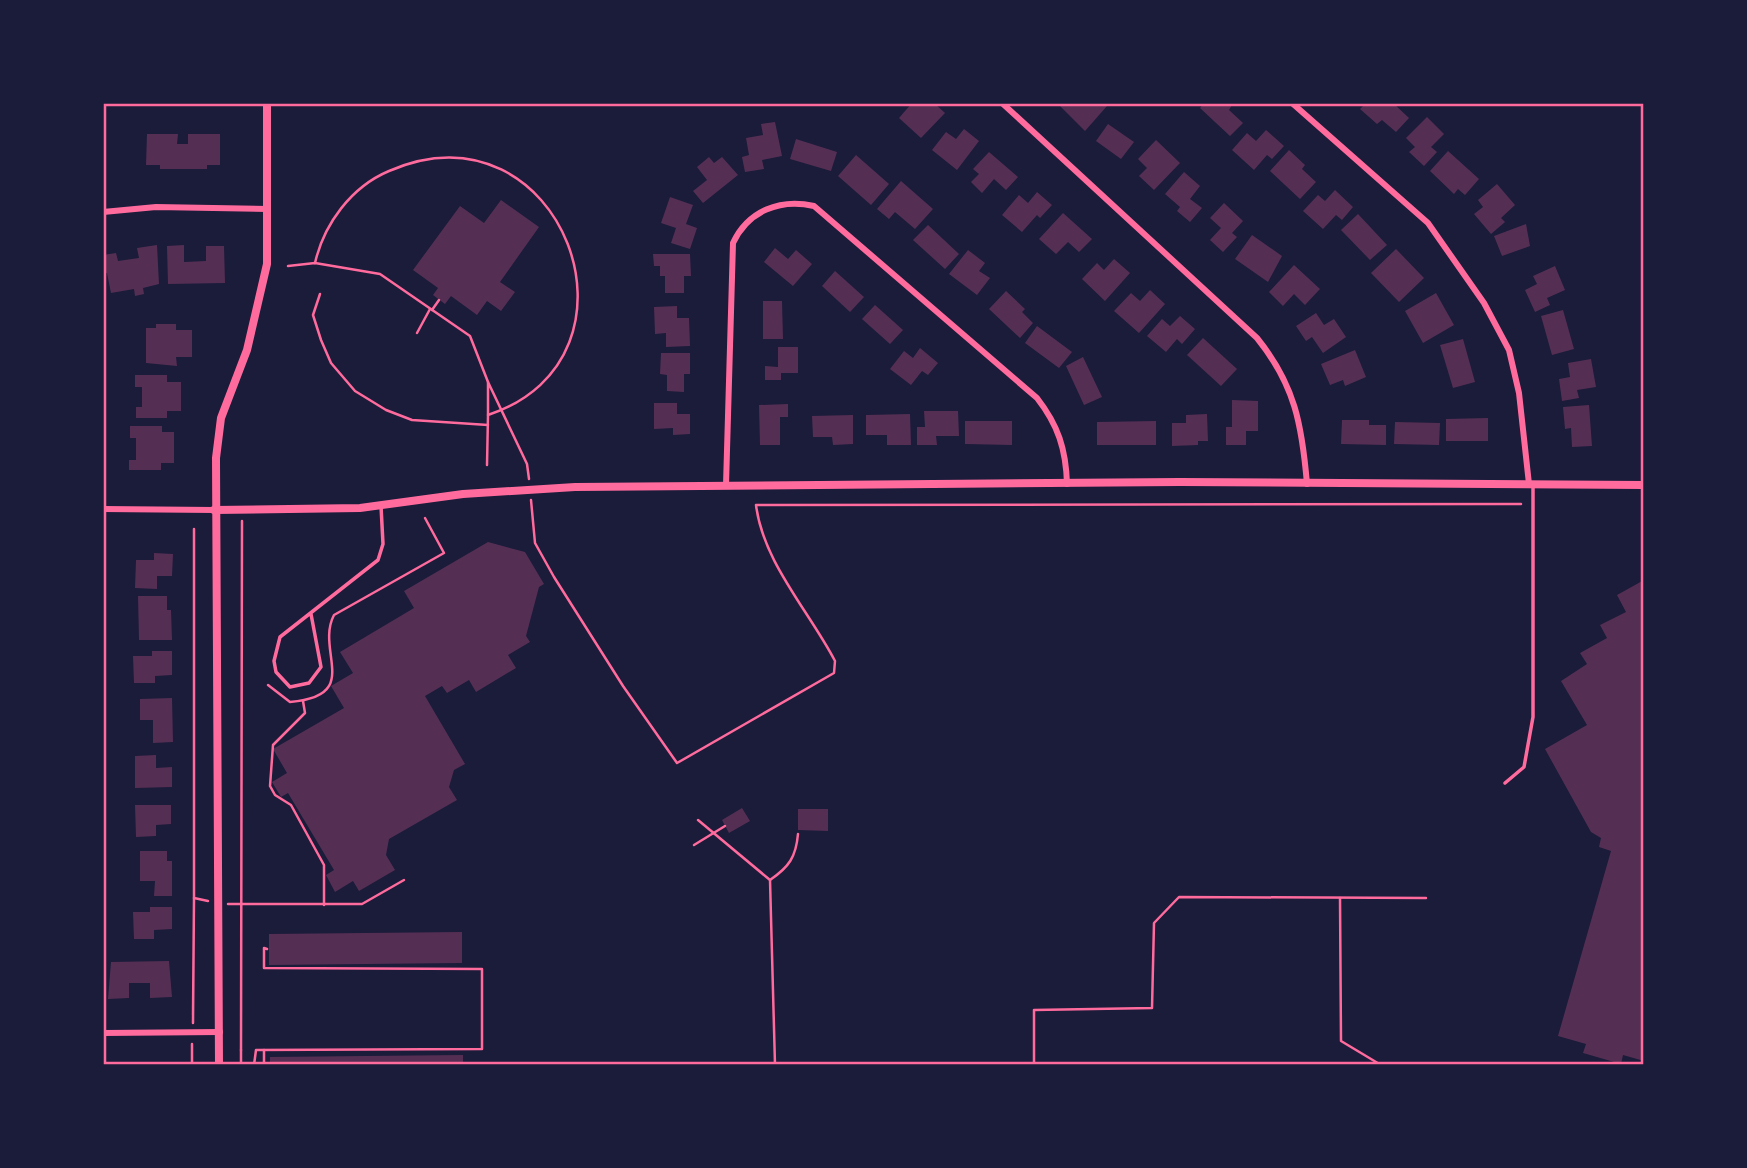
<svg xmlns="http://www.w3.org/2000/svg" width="1747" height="1168" viewBox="0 0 1747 1168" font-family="Lato,sans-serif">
<rect width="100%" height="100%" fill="#1b1b3a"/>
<g fill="#542f53">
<polygon points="912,103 934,103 945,113 921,138 899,118"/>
<polygon points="1057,103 1105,103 1107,106 1085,131"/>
<polygon points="1204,103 1233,103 1229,110 1243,123 1230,136 1200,108"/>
<polygon points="1366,103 1393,103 1409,118 1396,132 1382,120 1377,124 1360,109"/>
<polygon points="1427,117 1444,134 1431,147 1437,152 1424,166 1409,152 1415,147 1406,138"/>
<polygon points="775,122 782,156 762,160 764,169 745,172 742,157 749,155 746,138 763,135 761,124"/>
<polygon points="1108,124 1134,142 1121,159 1096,141"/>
<polygon points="964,129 979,141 957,170 932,150 946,132 956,139"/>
<polygon points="1266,130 1284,146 1272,159 1267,155 1254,170 1232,150 1247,133 1256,141"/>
<polygon points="147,134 178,134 177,144 188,144 188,134 220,134 220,165 207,165 207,169 160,169 160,165 146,165"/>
<polygon points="796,139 837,152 831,171 790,159"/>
<polygon points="1156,140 1180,163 1154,190 1139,176 1147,168 1138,159"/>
<polygon points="1289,150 1305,165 1302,169 1316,182 1300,199 1270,171"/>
<polygon points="1448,151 1479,179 1465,195 1458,189 1454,194 1430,171"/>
<polygon points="989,152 1018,177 1006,190 994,179 982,193 971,182 979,174 973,169"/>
<polygon points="856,155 889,184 871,205 838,176"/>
<polygon points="709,157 714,163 722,157 738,175 703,203 693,191 707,180 697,167"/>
<polygon points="1184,172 1200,186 1190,199 1202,208 1190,222 1177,211 1180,207 1165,194"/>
<polygon points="901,181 933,209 915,229 895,212 889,219 877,209"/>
<polygon points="1497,184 1515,205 1501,218 1505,222 1491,234 1474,214 1483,207 1478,200"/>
<polygon points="1335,190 1353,207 1342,220 1336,215 1323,229 1303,211 1318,195 1325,201"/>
<polygon points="1037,192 1052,205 1040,218 1037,215 1022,232 1002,215 1019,195 1028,203"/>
<polygon points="670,197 693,205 686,224 697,228 690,249 671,243 676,228 661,223"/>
<polygon points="501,200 539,227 500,282 515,292 501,311 487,301 477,315 451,296 445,304 433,295 438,288 413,270 460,206 484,223"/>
<polygon points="1224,203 1243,221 1232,233 1237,237 1223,252 1210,240 1221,228 1210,218"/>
<polygon points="1063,213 1092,239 1079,252 1068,242 1056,254 1039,239"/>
<polygon points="1358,214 1387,245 1370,260 1341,230"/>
<polygon points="1526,224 1530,246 1502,256 1494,236"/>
<polygon points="928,225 959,254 945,269 913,240"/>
<polygon points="1252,235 1282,256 1268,282 1235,259"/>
<polygon points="157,245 159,284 143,288 144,294 135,296 134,289 111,293 107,273 103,274 103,255 116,253 118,261 139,258 137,248"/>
<polygon points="184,245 184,262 206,261 206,246 224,246 225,283 168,284 167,246"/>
<polygon points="775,248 788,259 796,250 812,264 793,286 764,262"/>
<polygon points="1396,249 1424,278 1399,302 1371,273"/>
<polygon points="968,250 985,263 979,271 990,278 977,295 949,274"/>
<polygon points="653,254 690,254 691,276 684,276 684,293 665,293 665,276 660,276 660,266 654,266"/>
<polygon points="1114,259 1130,273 1105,301 1082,279 1097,263 1104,270"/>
<polygon points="1294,265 1320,289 1305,305 1294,294 1283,306 1269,292"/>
<polygon points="1555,266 1565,290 1547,298 1550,305 1535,312 1525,290 1537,284 1533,276"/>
<polygon points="835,271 864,297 850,312 822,286"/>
<polygon points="1150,290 1165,304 1139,333 1114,311 1131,293 1140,301"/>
<polygon points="1006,291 1025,309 1022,312 1033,323 1020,338 989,309"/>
<polygon points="1436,293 1454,325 1423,343 1405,311"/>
<polygon points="763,301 782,301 783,339 763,339"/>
<polygon points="875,305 903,330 890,344 862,319"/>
<polygon points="677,306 677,318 689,318 690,346 666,347 666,333 655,334 654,307"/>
<polygon points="1563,310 1574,349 1552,355 1541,316"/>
<polygon points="1316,313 1324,325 1334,319 1346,337 1323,353 1312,337 1306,341 1296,326"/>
<polygon points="1180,316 1195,329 1182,344 1177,339 1166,352 1147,336 1162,319 1170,326"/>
<polygon points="156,324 176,324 176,330 192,330 192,357 176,357 177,366 146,363 146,328 156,328"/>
<polygon points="1037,326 1072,352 1059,368 1025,343"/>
<polygon points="1203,338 1237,369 1221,386 1187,355"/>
<polygon points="1463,339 1475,382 1453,388 1440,345"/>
<polygon points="778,347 798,347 798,373 781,373 781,380 765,380 765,366 778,367"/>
<polygon points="920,348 938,363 928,375 922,371 911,385 890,369 904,351 913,358"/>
<polygon points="1355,350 1366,377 1345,386 1343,380 1330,385 1321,364"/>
<polygon points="661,353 690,353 690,374 684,374 684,392 667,391 667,375 660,374"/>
<polygon points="1083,357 1102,397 1084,405 1066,366"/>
<polygon points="1591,359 1596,387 1577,390 1579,398 1562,401 1559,379 1570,377 1568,363"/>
<polygon points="135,375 167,375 167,382 181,382 181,411 167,411 167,418 136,418 136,407 142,407 142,387 135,387"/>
<polygon points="1232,400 1258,401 1258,431 1246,431 1246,445 1226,445 1226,427 1232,427"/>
<polygon points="654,403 677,403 677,414 690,414 690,434 673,435 673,428 654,429"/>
<polygon points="788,404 788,417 780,417 780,445 760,445 759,405"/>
<polygon points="1589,405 1592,446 1572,447 1571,428 1565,429 1563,407"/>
<polygon points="924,411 958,411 959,436 936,436 937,445 917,445 917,427 925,427"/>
<polygon points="910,414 911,445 887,445 887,435 866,435 866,415"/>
<polygon points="1207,414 1208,441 1198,441 1198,445 1172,446 1172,423 1186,423 1186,415"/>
<polygon points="853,415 853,444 833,445 832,437 813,437 812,416"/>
<polygon points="1488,418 1488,441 1446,441 1446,419"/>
<polygon points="1342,420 1369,420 1369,425 1386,425 1386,445 1341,444"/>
<polygon points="965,421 1012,421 1012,445 965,444"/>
<polygon points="1156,421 1156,445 1097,445 1097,422"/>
<polygon points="1395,422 1440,423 1439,445 1394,444"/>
<polygon points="130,426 162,426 162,432 174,432 174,463 161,463 161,470 129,470 129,460 136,460 136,438 130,438"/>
<polygon points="488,542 525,552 544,584 539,587 526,636 530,642 508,655 516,668 476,692 469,680 447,693 442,686 425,696 465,764 454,770 449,787 457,800 389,839 386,855 395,870 359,891 353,881 335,892 326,875 334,870 288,793 281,797 272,782 287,773 273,749 344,708 331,686 353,673 340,652 414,608 404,591"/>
<polygon points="154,553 173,554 172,576 157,576 157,589 135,588 136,560 154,560"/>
<polygon points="1644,580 1644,1061 1623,1055 1621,1064 1583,1053 1586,1044 1558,1036 1611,851 1599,847 1601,838 1591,832 1545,749 1587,725 1561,681 1587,664 1580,653 1607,638 1600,625 1626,612 1617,595"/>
<polygon points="138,596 167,596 167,610 171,610 172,640 139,640"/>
<polygon points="152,651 172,651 172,675 155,676 155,683 134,683 133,656 152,656"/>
<polygon points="172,698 173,742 153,743 153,720 140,720 140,699"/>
<polygon points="156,755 156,768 172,767 172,787 135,788 135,756"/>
<polygon points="135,805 171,805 171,824 156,825 156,836 136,837"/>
<polygon points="742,808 750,821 729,833 722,820"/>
<polygon points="798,809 828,809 828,831 798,830"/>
<polygon points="140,851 167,851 167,861 172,861 172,896 154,896 155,881 140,881"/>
<polygon points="150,907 172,907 172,929 154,930 154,939 134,939 133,912 150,912"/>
<polygon points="462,932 462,963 269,965 269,934"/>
<polygon points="169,961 172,997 150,998 150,983 129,983 129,998 108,999 111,962"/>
<polygon points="463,1055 463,1065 270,1065 270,1057"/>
</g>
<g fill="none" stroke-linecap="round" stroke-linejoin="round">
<g stroke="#ff6b9d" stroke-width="2.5">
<path d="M315,263c9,-39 36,-76 74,-92 172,-75 271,187 99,244l-1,50"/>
<polyline points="288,266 315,263 380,274 470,336 488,382"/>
<polyline points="320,294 313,315 321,340 331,363 355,391 386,410 412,420 488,425"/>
<polyline points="432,310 439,300"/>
<polyline points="417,333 430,309"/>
<polyline points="488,415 488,382 527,464 529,479"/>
<path d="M531,500l4,43 19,34 69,109 54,77 157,-90 1,-12c-26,-50 -72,-99 -79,-156l765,-1"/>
<polyline points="194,529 194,898 208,901"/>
<path d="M268,685l22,17c73,-6 25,-51 44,-87l110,-62 -19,-35"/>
<polyline points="303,701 305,713 273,745 270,786 275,795 291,805 324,865 324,905"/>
<polyline points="698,820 770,880 775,1065"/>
<polyline points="694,845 725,826"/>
<path d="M770,880c19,-13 26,-23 28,-46"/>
<polyline points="1340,898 1341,1041 1381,1065"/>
<polyline points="228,904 362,904 404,880"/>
<polyline points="193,1023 194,898 193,1015"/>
<polyline points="241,1050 242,521"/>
<polyline points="264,1050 264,1065"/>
<polyline points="192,1065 192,1044"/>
<polyline points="241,1065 241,1050"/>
<polyline points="254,1065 256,1050 482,1049 482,969 264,968 264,948 267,949"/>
<polyline points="1034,1065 1034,1010 1152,1008 1154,923 1179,897 1426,898"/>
</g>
<g stroke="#ff6b9d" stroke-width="3.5">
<polyline points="311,614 321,667 309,683 290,687 276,672 274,661 280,637 378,560 383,544 381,506"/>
<polyline points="1505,783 1524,767 1533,717 1533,486"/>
</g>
<g stroke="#ff6b9d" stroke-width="6">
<path d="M1002,103l255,235c38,47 45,87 50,146"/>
<polyline points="1292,103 1428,223 1484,303 1509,350 1519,393 1529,484"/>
<polyline points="103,212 156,207 268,209"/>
<path d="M726,485l7,-242c15,-32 47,-45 81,-37l223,192c21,27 29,51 30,86"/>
<polyline points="103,509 214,510"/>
<polyline points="103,1033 220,1032"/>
</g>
<g stroke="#ff6b9d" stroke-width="8">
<polyline points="214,510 360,508 463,494 575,487 1180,482 1644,485"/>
<polyline points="219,1065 216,458 221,418 247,350 267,264 267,103"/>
</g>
</g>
<rect width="1747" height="1168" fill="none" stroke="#1b1b3a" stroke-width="210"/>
<rect x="105" y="105" width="1537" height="958" fill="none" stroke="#ff6b9d" stroke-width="2.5"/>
</svg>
